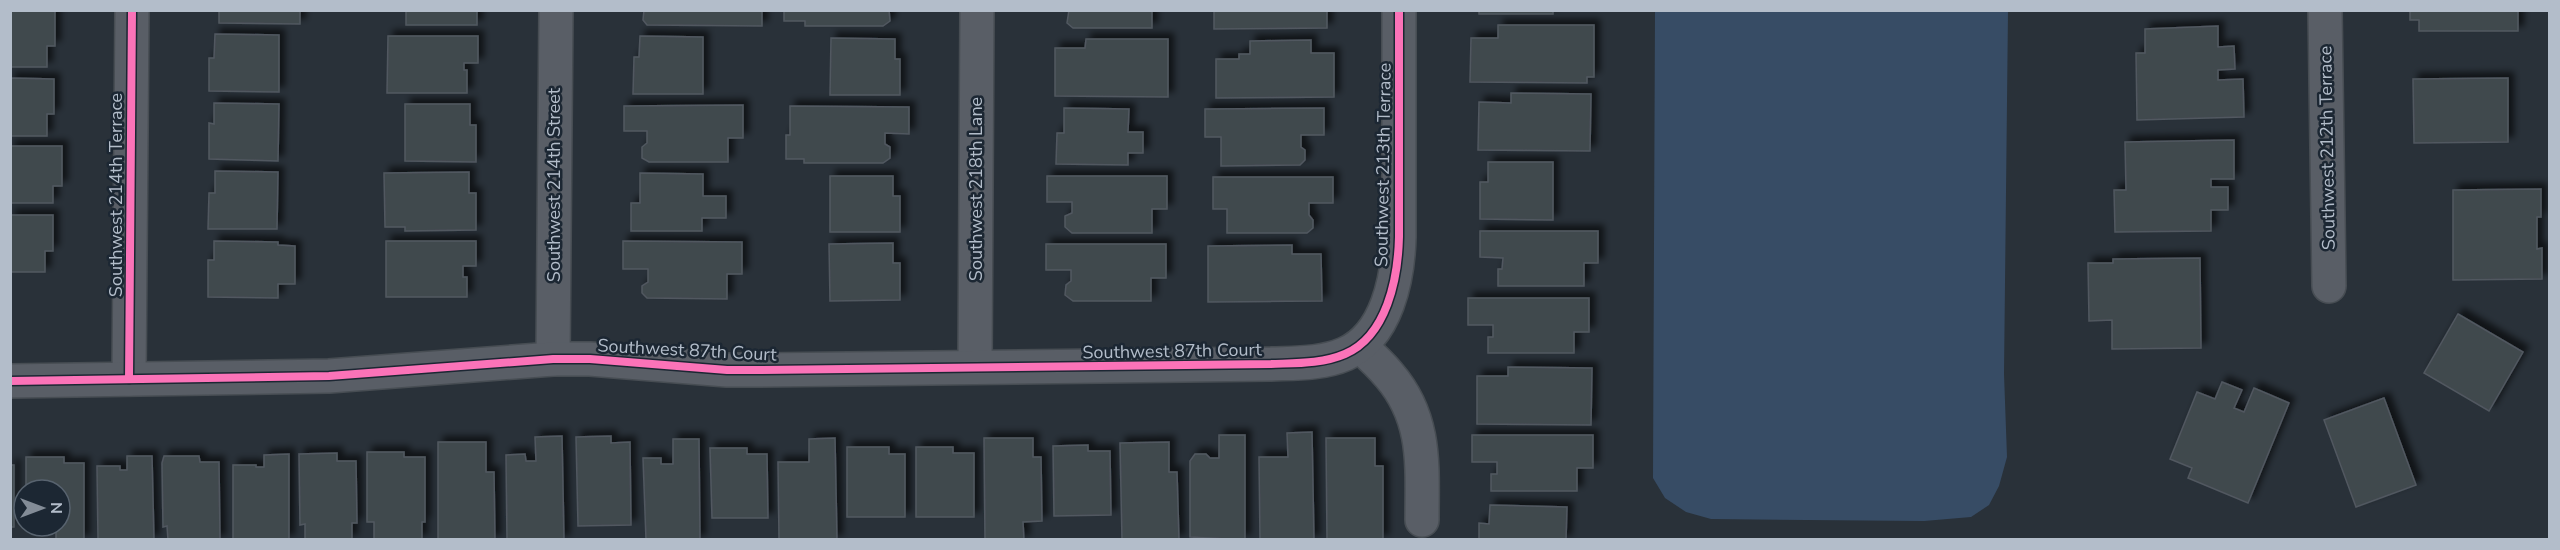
<svg xmlns="http://www.w3.org/2000/svg" width="2560" height="550" viewBox="0 0 2560 550" font-family="'Nunito Sans',sans-serif">
<defs>
<filter id="shadow"><feDropShadow dx="5.5" dy="-5.5" stdDeviation="3" flood-color="#0009"/></filter>
</defs>
<rect width="100%" height="100%" fill="#293139"/>
<polygon fill="#374c65" points="1655,11 2008,11 2004,374 2007,457 1999,486 1989,505 1971,517 1924,521 1711,519 1686,512 1665,498 1653,478"/>
<g fill="#41484e" stroke="#515860" stroke-width="1.5" filter="url(#shadow)">
<polygon points="10,10 55,10 55,46 47,46 47,67 10,67"/>
<polygon points="219,10 300,10 300,24 219,23"/>
<rect x="406" y="10" width="71" height="15"/>
<polygon points="644,10 762,10 762,26 647,25 643,20"/>
<polygon points="784,10 889,10 890,21 883,26 805,26 805,21 784,21"/>
<polygon points="1069,10 1152,10 1152,28 1073,28 1067,23"/>
<polygon points="1214,10 1327,10 1327,28 1214,29"/>
<rect x="1479" y="10" width="74" height="4"/>
<polygon points="2410,10 2518,10 2518,31 2419,31 2419,20 2410,20"/>
<polygon points="1498,25 1594,25 1594,77 1587,77 1587,83 1470,82 1471,38 1498,38"/>
<polygon points="2218,26 2218,47 2234,46 2235,69 2218,70 2218,80 2243,79 2244,117 2137,120 2136,53 2145,53 2145,29"/>
<polygon points="215,34 279,35 279,92 209,91 209,58 214,58"/>
<polygon points="388,36 478,36 478,63 464,63 464,70 467,70 467,93 387,93"/>
<polygon points="640,36 703,37 703,94 633,94 634,57 639,57"/>
<polygon points="831,38 895,39 895,59 900,59 900,95 830,95"/>
<polygon points="1086,39 1168,39 1168,97 1055,96 1055,48 1085,48"/>
<polygon points="1311,40 1311,53 1334,53 1334,97 1216,98 1216,59 1239,59 1239,54 1250,54 1250,41"/>
<polygon points="10,78 54,79 54,114 47,114 47,136 10,136"/>
<polygon points="2508,78 2508,142 2414,143 2413,79"/>
<polygon points="1511,93 1591,94 1590,151 1478,150 1479,102 1511,103"/>
<polygon points="214,103 279,104 278,161 209,159 209,123 214,124"/>
<polygon points="405,104 470,104 470,125 476,125 476,162 405,161"/>
<polygon points="743,105 743,138 728,138 728,162 649,162 642,158 642,147 647,143 647,131 624,131 624,106"/>
<polygon points="790,106 909,107 909,134 885,133 885,144 890,147 890,158 883,163 804,163 804,159 786,159 786,135 790,135"/>
<polygon points="1064,108 1129,109 1128,132 1143,132 1143,153 1128,153 1128,165 1056,164 1057,133 1064,133"/>
<polygon points="1324,108 1324,135 1301,135 1301,147 1305,150 1305,160 1300,165 1221,166 1221,137 1205,137 1205,109"/>
<polygon points="2234,140 2234,179 2211,179 2211,187 2228,187 2228,210 2211,210 2211,231 2115,232 2114,190 2126,190 2125,142"/>
<polygon points="10,146 62,146 62,186 53,186 53,203 10,203"/>
<polygon points="1488,162 1553,162 1553,220 1480,219 1480,182 1488,182"/>
<polygon points="215,171 278,172 277,229 208,229 209,193 215,193"/>
<polygon points="469,172 469,193 476,193 476,230 405,231 405,227 385,227 384,173"/>
<polygon points="640,173 703,174 703,196 726,196 726,218 702,218 702,231 631,231 631,203 640,203"/>
<polygon points="830,176 893,176 893,196 900,196 900,232 830,232"/>
<polygon points="1047,176 1167,176 1167,209 1152,209 1152,233 1072,233 1065,227 1065,216 1072,213 1072,202 1047,202"/>
<polygon points="1213,177 1333,177 1333,203 1309,203 1309,215 1313,220 1313,228 1307,233 1227,233 1227,209 1213,209"/>
<polygon points="2541,189 2541,217 2537,217 2537,249 2542,248 2542,279 2453,280 2453,190"/>
<polygon points="10,215 53,215 53,251 45,251 45,272 10,272"/>
<polygon points="1480,231 1598,231 1598,263 1584,263 1584,286 1498,286 1498,269 1502,269 1503,258 1480,257"/>
<polygon points="214,241 278,242 278,245 295,246 295,284 278,284 278,298 208,297 208,260 214,260"/>
<polygon points="386,241 476,241 476,266 463,266 463,277 467,277 467,297 386,297"/>
<polygon points="623,241 742,242 742,274 727,274 727,299 647,298 642,293 642,286 648,282 648,269 623,269"/>
<polygon points="893,243 893,263 900,263 900,300 830,301 829,244"/>
<polygon points="1046,244 1166,244 1166,278 1151,278 1151,301 1073,301 1065,295 1066,285 1071,281 1071,270 1046,270"/>
<polygon points="1292,245 1292,254 1321,254 1322,301 1208,302 1208,246"/>
<polygon points="2200,258 2201,348 2112,349 2112,320 2089,321 2088,263 2113,263 2113,259"/>
<polygon points="1468,298 1589,298 1589,332 1574,332 1574,353 1488,353 1488,337 1493,337 1493,325 1468,325"/>
<polygon points="2458,314 2523,352 2489,411 2424,373"/>
<polygon points="1508,367 1592,368 1591,425 1477,424 1477,376 1508,376"/>
<polygon points="2222,382 2242,390 2234,408 2244,412 2254,388 2289,403 2248,503 2188,478 2192,468 2170,459 2197,392 2215,399"/>
<polygon points="2384,398 2416,485 2356,507 2324,420"/>
<polygon points="1312,432 1314,540 1260,540 1259,457 1288,457 1287,433"/>
<polygon points="1219,435 1245,435 1245,540 1190,537 1190,461 1195,454 1206,454 1210,458 1219,458"/>
<polygon points="1472,435 1593,435 1593,468 1577,468 1577,491 1491,491 1491,474 1497,474 1497,462 1472,462"/>
<polygon points="562,436 564,540 507,540 506,455 525,454 526,461 536,461 535,437"/>
<polygon points="611,436 611,443 630,442 631,525 578,526 576,437"/>
<polygon points="835,438 837,540 779,540 778,462 809,462 809,439"/>
<polygon points="984,438 1033,438 1033,457 1041,457 1042,521 1023,522 1024,540 985,540"/>
<polygon points="1326,438 1375,438 1375,466 1383,466 1383,540 1327,540"/>
<polygon points="673,439 699,439 700,540 646,540 643,458 661,458 661,464 673,464"/>
<polygon points="438,442 486,442 486,472 494,472 495,540 438,540"/>
<polygon points="1169,442 1169,472 1177,472 1179,540 1122,540 1120,443"/>
<polygon points="1088,445 1088,451 1110,451 1111,515 1054,516 1053,446"/>
<polygon points="847,447 889,447 889,454 905,454 905,517 847,517"/>
<polygon points="916,447 953,447 953,453 974,453 974,517 916,517"/>
<polygon points="710,448 747,448 747,454 767,454 768,518 712,518"/>
<polygon points="367,452 404,452 404,457 425,457 425,522 422,522 422,540 374,540 374,522 367,522"/>
<polygon points="337,453 337,461 356,461 357,523 352,523 352,540 305,540 305,524 300,525 299,454"/>
<polygon points="289,454 289,540 233,540 233,465 256,465 256,467 264,467 264,455"/>
<polygon points="127,456 152,456 154,540 98,540 97,466 120,466 120,470 127,470"/>
<polygon points="164,456 199,456 200,462 219,462 220,540 168,540 167,526 163,527 162,463"/>
<polygon points="26,457 64,457 64,463 84,463 84,540 56,540 56,528 26,528 26,526 60,526 60,490 26,490"/>
<rect x="10" y="465" width="4" height="62"/>
<polygon points="1490,505 1567,507 1566,540 1479,540 1479,523 1489,524"/>
</g>
<g fill="none" stroke-linecap="round" stroke-linejoin="round">
<g stroke="#474d53" stroke-width="36">
<g id="minor">
<polyline points="2325,10 2329,286"/>
<path d="M1360,346c10,9 20,18 29,29 38,44 33,91 33,145"/>
<polyline points="553,359 556,10"/>
<polyline points="975,367 977,10"/>
<polyline points="129,379 132,10"/>
<path d="M10,381l319,-5 224,-17h37l137,11h32l512,-6c24,-1 51,0 74,-10 42,-18 53,-76 54,-117v-227"/>
</g>
</g>
<use href="#minor" stroke="#595e66" stroke-width="33"/>
<g stroke="#1c2733" stroke-width="11">
<g id="cycleway">
<polyline points="129,379 132,10"/>
<path d="M10,381l319,-5 224,-17h37l137,11h32l512,-6c24,-1 51,0 74,-10 42,-18 53,-76 54,-117v-227"/>
</g>
</g>
<use href="#cycleway" stroke="#fb73b8" stroke-width="8"/>
</g>
<g text-anchor="middle" dominant-baseline="central" stroke-width="5" stroke-linejoin="round" paint-order="stroke">
<g font-size="18" fill="#b3bdca" stroke="#1c2733">
<text transform="translate(2327 148) rotate(-91)">Southwest 212th Terrace</text>
<text transform="translate(1383 165) rotate(-89)">Southwest 213th Terrace</text>
<text transform="translate(554 185) rotate(-90)">Southwest 214th Street</text>
<text transform="translate(976 189) rotate(-90)">Southwest 218th Lane</text>
<text transform="translate(116 195) rotate(-90)">Southwest 214th Terrace</text>
<text transform="translate(687 350) rotate(3)">Southwest 87th Court</text>
<text transform="translate(1172 351) rotate(-1)">Southwest 87th Court</text>
</g>
</g>
<rect width="2560" height="550" fill="none" stroke="#b3bdca" stroke-width="24"/>
<g transform="translate(42 508) rotate(90)"><circle r="28" fill="#1c2733" stroke="#58636f" stroke-width="1.5"/>
<path d="M0-4.5L10 22L0 15L-10 22Z" fill="#838c97"/>
<text y="-9" font-size="16" font-weight="bold" text-anchor="middle" fill="#b3bdca">N</text>
</g>
</svg>
